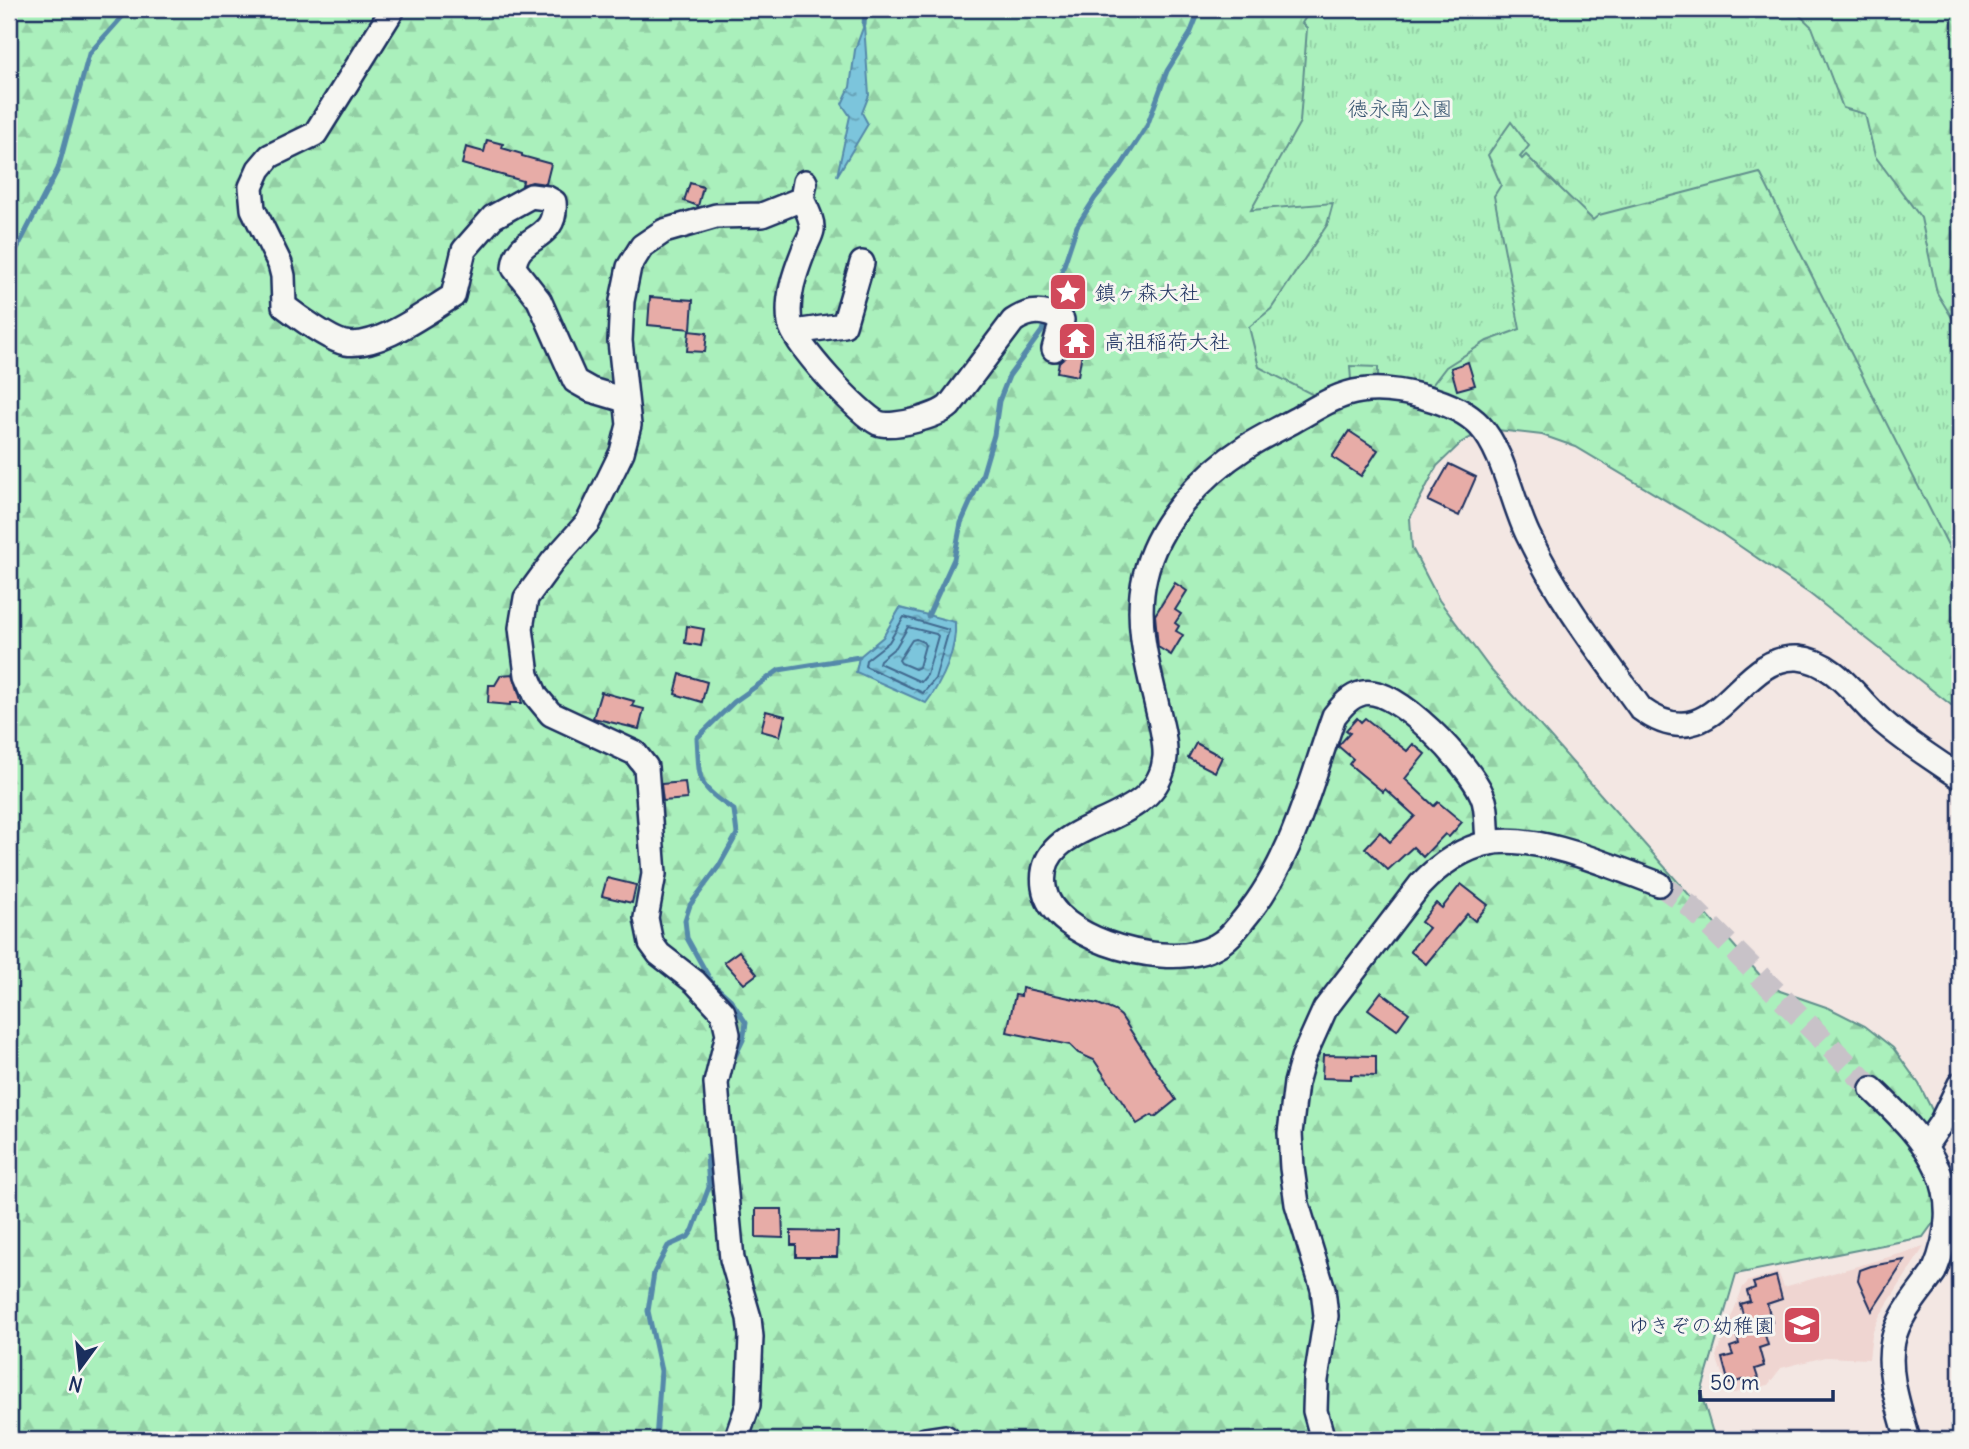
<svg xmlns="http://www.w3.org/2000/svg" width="1969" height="1449" viewBox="0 0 1969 1449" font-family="Delius,'Klee One',sans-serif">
<defs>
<pattern id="forest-firs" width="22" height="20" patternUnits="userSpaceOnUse" patternTransform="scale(1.75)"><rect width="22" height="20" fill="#aaf0bc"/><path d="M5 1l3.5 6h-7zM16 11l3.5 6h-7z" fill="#92cea4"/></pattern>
<pattern id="park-tufts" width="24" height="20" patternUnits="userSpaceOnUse" patternTransform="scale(1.75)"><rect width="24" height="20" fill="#aaf0bc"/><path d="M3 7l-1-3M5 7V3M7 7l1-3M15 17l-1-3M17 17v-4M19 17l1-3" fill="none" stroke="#92cea4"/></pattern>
<pattern id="water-ripples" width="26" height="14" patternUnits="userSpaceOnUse" patternTransform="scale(1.75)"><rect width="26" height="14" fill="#7cc5dc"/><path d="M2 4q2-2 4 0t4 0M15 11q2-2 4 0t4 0" fill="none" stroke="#65a0b6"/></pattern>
</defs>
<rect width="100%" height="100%" fill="#f3e7e3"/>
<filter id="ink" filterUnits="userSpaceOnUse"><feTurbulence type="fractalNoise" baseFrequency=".0143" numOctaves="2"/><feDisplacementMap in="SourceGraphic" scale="14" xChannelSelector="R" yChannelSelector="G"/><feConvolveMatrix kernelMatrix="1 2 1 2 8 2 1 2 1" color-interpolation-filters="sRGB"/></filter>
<g filter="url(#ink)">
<polygon fill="#efd5d1" points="1924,1247 1879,1317 1872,1334 1869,1359 1825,1357 1781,1368 1768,1385 1729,1394 1716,1356 1743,1287 1749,1281 1778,1272 1784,1287"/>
<polygon fill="url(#forest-firs)" stroke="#62908d" stroke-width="2" points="9,9 1960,9 1960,712 1810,594 1722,534 1576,447 1542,435 1497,430 1479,433 1462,442 1437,466 1410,518 1412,548 1439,600 1491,670 1759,974 1780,991 1829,1008 1865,1026 1893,1048 1919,1084 1933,1112 1942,1176 1941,1212 1923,1237 1736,1274 1701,1393 1715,1440 9,1440"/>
<polygon fill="url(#park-tufts)" stroke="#62908d" stroke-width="2" points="1311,9 1793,9 1812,27 1843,108 1865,114 1875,156 1921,218 1937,293 1960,331 1960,549 1951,551 1760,173 1599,215 1593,220 1526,155 1522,159 1520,157 1529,146 1511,122 1488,155 1501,185 1494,196 1520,329 1487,341 1446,367 1423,397 1378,391 1378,367 1350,366 1352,393 1325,401 1259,367 1249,327 1271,309 1327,225 1333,203 1251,210 1300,122 1307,28 1302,23"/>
<g fill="url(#water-ripples)" stroke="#5589aa" stroke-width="2">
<polygon points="864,25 869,95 862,113 868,124 837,176 850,116 842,104 850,87 855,50"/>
<path d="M900,608l55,14c2,28 -12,59 -29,81l-70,-31 3,-15 24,-20z"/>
</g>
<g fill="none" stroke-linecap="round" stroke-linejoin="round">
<g stroke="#426b90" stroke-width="2">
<polygon points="904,617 949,630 935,679 923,693 865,666 866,660 889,642"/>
<polygon points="908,627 936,634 938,636 927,675 921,682 879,663 880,660 896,647"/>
<polygon points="916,639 923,642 925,645 919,667 915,669 901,663 899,660 912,640"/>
</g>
<g stroke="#5589aa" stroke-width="5">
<polyline points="864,25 865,9"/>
<polyline points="9,264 58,169 89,54 129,9"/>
<polyline points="1050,307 1077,226 1095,198 1121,166 1147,126 1167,71 1190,34 1200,9"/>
<polyline points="928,616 954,559 961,523 982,476 994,435 999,401 1009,376 1042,331 1045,321"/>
<path d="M730,1067l13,-27 3,-17 -16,-24 -18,-16 -25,-45 -2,-18 5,-15 29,-39 18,-32 -3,-24c-39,-26 -34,-28 -37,-72l37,-36 45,-32 80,-13"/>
<polyline points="656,1440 661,1371 648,1311 654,1273 668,1246 688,1237 693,1230 709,1187 707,1157"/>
</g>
</g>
<g fill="#e7aca7" stroke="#1b2f5e" stroke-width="2">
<polygon points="487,140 503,144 502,148 522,154 522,156 551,164 546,184 532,182 522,185 523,181 462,164 466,147 484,152"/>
<polygon points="690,183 703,187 698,206 684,201"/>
<polygon points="650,297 693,300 691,329 648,325"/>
<polygon points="1074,328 1082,329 1081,334 1085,335 1078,376 1057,372 1059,362 1068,353"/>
<polygon points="689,331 707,333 705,352 687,351"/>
<polygon points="1468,362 1475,385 1457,390 1451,368"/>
<polygon points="1349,431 1378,450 1361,476 1332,457"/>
<polygon points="1449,464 1476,477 1459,516 1428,501"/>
<polygon points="1175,583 1187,591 1175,610 1181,614 1175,623 1179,626 1176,631 1183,635 1171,655 1158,647 1155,615"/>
<polygon points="687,626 704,629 701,646 685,643"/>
<polygon points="513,674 522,703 510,703 510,705 488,703 489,685 495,685 501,675"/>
<polygon points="680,674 707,682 702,702 675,694"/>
<polygon points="601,692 634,701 632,706 644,709 639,729 593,718"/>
<polygon points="766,711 785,716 780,736 761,731"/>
<polygon points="1357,718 1361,722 1365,718 1407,751 1413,744 1425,754 1405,779 1434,806 1438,802 1462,822 1449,837 1445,834 1423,857 1413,847 1388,870 1365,848 1380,832 1390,842 1415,816 1385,789 1383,792 1349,764 1353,759 1338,746 1350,733 1346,730"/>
<polygon points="1196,743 1222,757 1215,772 1188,758"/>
<polygon points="685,782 687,799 663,801 661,784"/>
<polygon points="607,878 636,885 632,903 602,896"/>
<polygon points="1461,884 1488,905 1475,921 1467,914 1426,964 1410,951 1429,928 1421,922 1436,903 1442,908"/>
<polygon points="739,951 757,974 744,984 724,962"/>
<polygon points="1022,988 1098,1004 1115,1011 1121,1016 1176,1100 1155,1117 1152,1115 1137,1124 1094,1060 1078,1053 1070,1045 1007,1032 1015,995 1021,996"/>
<polygon points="1381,992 1409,1013 1397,1030 1368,1009"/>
<polygon points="1323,1055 1376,1056 1376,1076 1351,1075 1351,1079 1322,1078"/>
<polygon points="756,1209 782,1209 783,1238 756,1237"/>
<polygon points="791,1231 838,1232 837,1257 796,1257 796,1245 791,1245"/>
<polygon points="1905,1260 1872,1311 1858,1280 1860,1270 1871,1266"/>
<polygon points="1776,1276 1782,1299 1767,1304 1772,1322 1762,1325 1768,1345 1759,1348 1764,1366 1755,1369 1759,1381 1744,1386 1742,1380 1729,1384 1722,1358 1733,1355 1730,1347 1739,1344 1735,1328 1746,1325 1740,1304 1750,1301 1747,1291 1755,1288 1753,1283"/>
</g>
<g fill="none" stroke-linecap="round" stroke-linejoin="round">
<polyline stroke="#c8c2c8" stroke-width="23" stroke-dasharray="23 11" stroke-linecap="butt" points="1659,884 1691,907 1872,1089"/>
<g stroke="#1b2f5e" stroke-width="28">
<g id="minor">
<path d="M393,9l-78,125 -45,22 -11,13 -8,18 2,22 27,55 3,12 1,30c13,10 46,34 61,37 33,6 80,-30 108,-47l11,-46 29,-33 38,-21 16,2 7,4c4,41 -38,31 -40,66l25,32 36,81 16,9 34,10"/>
<path d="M802,199c4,9 11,21 10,31 -1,6 -6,14 -8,20 -9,23 -18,47 -14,73 4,21 69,91 88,100 15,6 60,-7 71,-17l64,-85c18,-12 31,-11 49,-1l-8,29"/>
<polyline points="794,332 844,325 862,263"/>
<path d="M1489,843c-4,-16 0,-33 -7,-48 -12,-29 -86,-110 -119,-102 -13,3 -21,13 -29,23 -25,70 -41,144 -90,203 -8,10 -16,21 -28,27 -30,17 -80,8 -110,-3 -24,-9 -58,-27 -62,-56 -10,-73 115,-54 121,-130 1,-17 -5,-37 -9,-55 -10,-41 -21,-84 -11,-126 12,-53 56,-100 101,-129 15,-10 33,-18 49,-27 20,-11 42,-26 65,-29 34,-5 96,9 120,35 24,26 32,76 48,109 30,63 72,117 113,174 75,55 96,-55 157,-51 37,3 59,41 84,63 24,21 51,38 78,56"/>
<path d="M1872,1089c58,55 97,99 62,183 -15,22 -35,42 -41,69 -7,32 7,69 15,99"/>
<polyline points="1928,1142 1941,1123 1960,1084"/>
<polyline points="736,1440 748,1405 751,1337 749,1318 732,1259 718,1108 716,1083 728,1034 723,1012 695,982 659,954 651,943 646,918 654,874 646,767 635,753 551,714 536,696 527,675 521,628 526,598 553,561 588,522 622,452 629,425 620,341 622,301 629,267 642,246 664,231 716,216 762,215 802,199 805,182"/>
<polyline points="925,1440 945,1437 949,1440"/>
<path d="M1323,1440l-8,-29 1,-31 10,-64 -3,-27 -26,-85 -5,-36 -2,-35 6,-50 7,-25 22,-49 95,-124c18,-19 41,-36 68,-42 50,-10 124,24 171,41"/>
</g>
</g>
<use href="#minor" stroke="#f6f6f2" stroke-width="23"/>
</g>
</g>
<defs>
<g id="sight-square" transform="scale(2.0125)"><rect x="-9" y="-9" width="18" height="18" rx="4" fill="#d1495b" stroke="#f6f6f2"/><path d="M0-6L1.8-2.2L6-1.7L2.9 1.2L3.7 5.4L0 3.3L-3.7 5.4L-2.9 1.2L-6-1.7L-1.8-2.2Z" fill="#fff"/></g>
<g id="temple-square" transform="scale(2.0125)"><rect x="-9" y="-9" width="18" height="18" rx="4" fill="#d1495b" stroke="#f6f6f2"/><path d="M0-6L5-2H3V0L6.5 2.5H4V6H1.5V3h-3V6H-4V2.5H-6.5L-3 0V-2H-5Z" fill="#fff"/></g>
<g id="school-square" transform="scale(2.0125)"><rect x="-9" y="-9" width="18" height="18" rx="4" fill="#d1495b" stroke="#f6f6f2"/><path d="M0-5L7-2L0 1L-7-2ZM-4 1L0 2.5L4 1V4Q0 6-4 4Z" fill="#fff"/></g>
</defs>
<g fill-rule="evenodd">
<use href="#sight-square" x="1068" y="292"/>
<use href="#temple-square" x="1077" y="341"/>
<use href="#school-square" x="1802" y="1325"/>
</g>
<g text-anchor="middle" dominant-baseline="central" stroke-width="6" stroke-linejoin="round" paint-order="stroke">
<g font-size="21" fill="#385671" stroke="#f6f6f2">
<text x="1400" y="108">徳永南公園</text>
</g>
<g font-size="21" fill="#1b2f5e" stroke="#f6f6f2" text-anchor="start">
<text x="1095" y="292">鎮ヶ森大社</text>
<text x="1104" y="341">高祖稲荷大社</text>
<text x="1775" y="1325" text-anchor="end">ゆきぞの幼稚園</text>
</g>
</g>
<rect width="1969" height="1449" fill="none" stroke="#f6f6f2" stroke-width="35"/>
<rect x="18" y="18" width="1934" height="1414" fill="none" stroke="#1b2f5e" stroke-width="2.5" filter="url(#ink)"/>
<g transform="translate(80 1368) rotate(195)" stroke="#f6f6f2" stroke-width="5" paint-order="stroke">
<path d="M0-5L12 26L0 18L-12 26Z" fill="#1b2f5e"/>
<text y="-10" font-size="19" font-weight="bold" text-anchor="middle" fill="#1b2f5e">N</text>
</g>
<path d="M1700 1390v10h133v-10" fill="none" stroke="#1b2f5e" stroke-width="3.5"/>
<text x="1710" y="1390" font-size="21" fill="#1b2f5e" stroke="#f6f6f2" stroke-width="5" paint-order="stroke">50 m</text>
</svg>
